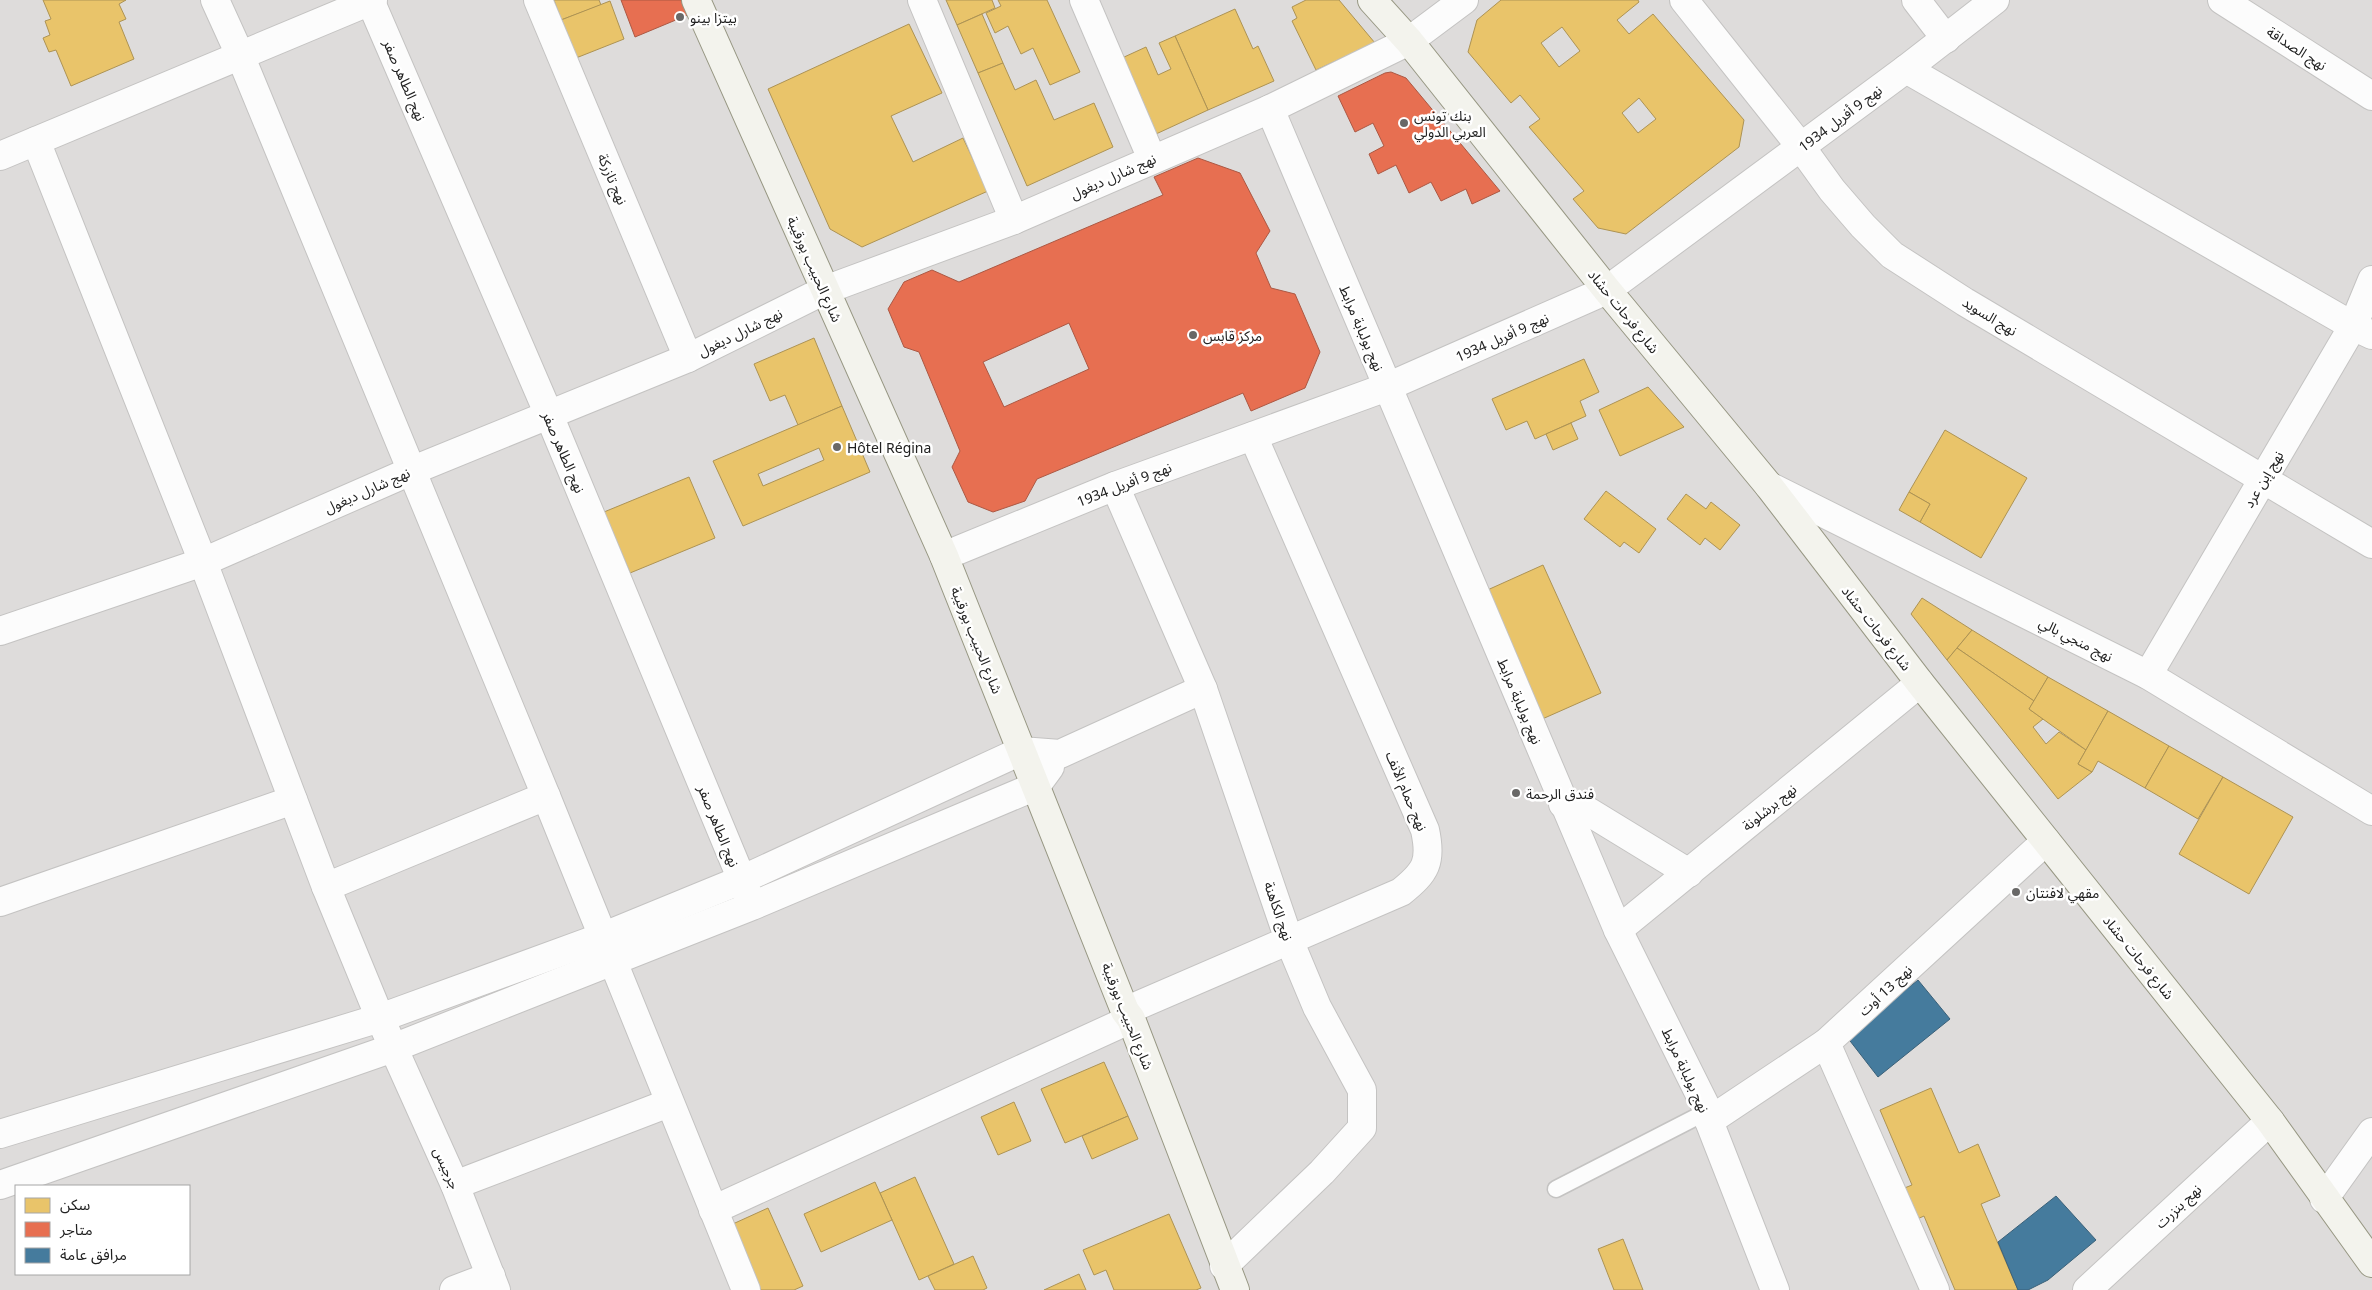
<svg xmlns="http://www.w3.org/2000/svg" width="2372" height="1290" viewBox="0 0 2372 1290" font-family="'Noto Sans','Noto Sans Arabic',sans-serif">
<rect width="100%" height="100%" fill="#eeecea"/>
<path fill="#dedcdb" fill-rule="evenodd" d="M0,0h2372v1290h-2372zM16,1186h173v88h-173z"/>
<g fill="#e9c46a" stroke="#ad9354" fill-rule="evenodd">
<polygon points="43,0 126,0 119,4 126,19 119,22 134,59 71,86 56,50 49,52 43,38 50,35 45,21 51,19"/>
<polygon points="554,0 599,0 601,5 561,20"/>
<polygon points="946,0 992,0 995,8 957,25"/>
<polygon points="998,0 1047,0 1080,72 1050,85 1033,48 1021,54 1008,26 995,33 986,13 1001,6"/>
<polygon points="1306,0 1339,0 1375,43 1316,70 1292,21 1297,18 1292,7"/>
<path d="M1501,0h137l1,2 -22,18 12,14 24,-20 91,106 -5,27 -113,87 -28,-6 -25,-29 11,-8 -55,-64 11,-8 -20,-24 -9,8 -43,-51 9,-32zM1562,27l18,24 -21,16 -18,-24zM1639,98l17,21 -18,14 -16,-20z"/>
<polygon points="610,1 624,39 576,58 561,20"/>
<polygon points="1235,9 1253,49 1258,46 1274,81 1208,110 1175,36"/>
<polygon points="982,14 1003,63 978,73 957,25"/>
<polygon points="909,24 942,93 891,116 913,162 963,138 988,191 862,247 830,229 768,89"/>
<polygon points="1175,36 1208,110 1156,134 1122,58 1146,47 1158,75 1171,69 1159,43"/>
<polygon points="1003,63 1015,90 1036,80 1054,120 1094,103 1113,147 1027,186 978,73"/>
<polygon points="814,338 842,406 798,425 785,395 770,401 754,364"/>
<polygon points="1584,359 1599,392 1580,401 1586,416 1535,439 1527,421 1506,430 1492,399"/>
<polygon points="1648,387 1684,427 1620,456 1599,410"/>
<path d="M842,406l28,66 -127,54 -30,-65zM819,448l5,12 -61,26 -5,-12z"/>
<polygon points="1571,423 1578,439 1553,450 1546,434"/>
<polygon points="1945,430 2027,478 1981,558 1920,522 1930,504 1909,492"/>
<polygon points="689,477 715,538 630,573 604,512"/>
<polygon points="1606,491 1656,529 1639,553 1624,542 1620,547 1584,519"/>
<polygon points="1909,492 1930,504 1920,522 1899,510"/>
<polygon points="1686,494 1706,509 1711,502 1740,525 1720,550 1705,538 1700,545 1667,519"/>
<polygon points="1543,565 1601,693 1540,720 1483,592"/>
<polygon points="1922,598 1972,630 1947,660 1911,614"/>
<polygon points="1972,630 2048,677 2034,701 1957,648"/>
<polygon points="1957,648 2034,701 2029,709 2043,719 2033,727 2046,744 2059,732 2086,750 2078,764 2092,772 2058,799 1947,660"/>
<polygon points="2048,677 2108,711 2086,750 2029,709"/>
<polygon points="2108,711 2169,746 2145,788 2098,761 2092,772 2078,764"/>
<polygon points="2169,746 2223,777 2198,819 2145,788"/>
<polygon points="2223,777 2293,817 2249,894 2179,854"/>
<polygon points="1104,1062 1128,1116 1065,1143 1041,1089"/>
<polygon points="1931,1088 1959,1153 1978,1144 2000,1196 1981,1204 2018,1290 1955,1290 1924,1216 1915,1220 1902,1189 1912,1185 1880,1110"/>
<polygon points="1014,1102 1031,1141 998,1155 981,1117"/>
<polygon points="1128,1116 1138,1139 1092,1159 1082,1136"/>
<polygon points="915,1177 954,1264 919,1280 880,1193"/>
<polygon points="875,1182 892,1220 821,1252 804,1214"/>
<polygon points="768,1208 803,1286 794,1290 752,1290 724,1228"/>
<polygon points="1169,1214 1201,1288 1196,1290 1114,1290 1106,1270 1094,1275 1083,1250"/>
<polygon points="1623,1239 1643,1290 1614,1290 1598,1249"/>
<polygon points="973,1256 987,1288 983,1290 935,1290 928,1276"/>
<polygon points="1079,1274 1086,1290 1044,1290"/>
</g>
<g fill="#e76f51" stroke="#ac5843" fill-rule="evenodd">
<polygon points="621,0 704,0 707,7 635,37"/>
<polygon points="1391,72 1406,78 1500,191 1472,204 1466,189 1441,201 1431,182 1409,193 1396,165 1378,174 1369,154 1384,146 1373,123 1355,132 1338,96 1385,73"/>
<path d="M1198,158l42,15 30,58 -14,22 15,35 24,6 25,58 -15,36 -54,23 -8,-18 -206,86 -12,22 -32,11 -25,-10 -16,-35 8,-16 -41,-99 -15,-5 -16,-38 16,-27 28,-12 27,12 204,-87 -9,-18zM1069,323l20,46 -85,38 -21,-45z"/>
</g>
<g fill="#457b9d" stroke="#3a6078">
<polygon points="1918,980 1950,1019 1878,1077 1847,1037"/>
<polygon points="2056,1196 2096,1240 2048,1280 2028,1290 2018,1290 1998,1242"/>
</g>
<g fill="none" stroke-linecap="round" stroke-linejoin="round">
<g stroke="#c4c3c2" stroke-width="19">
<polyline id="lane" points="1556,1189 1708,1111"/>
</g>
<g stroke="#c4c3c2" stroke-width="30">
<g id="street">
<polyline points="215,0 240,55 546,796 746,1290"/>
<polyline points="370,0 549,415 749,897"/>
<polyline points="538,0 688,358"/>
<polyline points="922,0 1014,220"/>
<polyline points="1084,0 1152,159"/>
<polyline points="1684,0 1801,147 1832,190 1863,226 1892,255 1965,302 2372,544"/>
<polyline points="1916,0 1946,39"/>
<polyline points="2222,0 2372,96"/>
<polyline points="1906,69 2353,326 2372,335"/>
<polyline points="1270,109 1618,930 1708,1111 1709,1121 1775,1290"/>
<polyline points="36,141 203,562 326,887 380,1018 455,1185 496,1290"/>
<polyline points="0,156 373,0"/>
<polyline points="1115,486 1203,689 1289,940 1317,1007 1362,1090 1362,1128 1322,1172 1224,1266"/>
<polyline points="1769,486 2148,675 2372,811"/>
<polyline points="944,556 1115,486 1387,387 1607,290 1906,69 1995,0"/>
<polyline points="0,631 203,562 411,471 688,358 825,290 1014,220 1270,109 1409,41 1464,0"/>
<polyline points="2148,675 2353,326 2372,280"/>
<polyline points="1563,804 1581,807 1689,873"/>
<polyline points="326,887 546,796"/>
<polyline points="0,902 293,800"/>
<polyline points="1618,930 1920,683"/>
<path d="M1125,1011l276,-119c25,-20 31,-30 24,-62l-172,-394"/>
<polyline points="1826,1043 1935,1290"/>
<polyline points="1709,1121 1826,1043 2046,841"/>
<polyline points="0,1134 380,1018 602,937 741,880 1021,751 1060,754 1203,689"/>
<polyline points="0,1185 393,1048 752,906 1036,786 1050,767"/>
<polyline points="455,1185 669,1103"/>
<polyline points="2324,1199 2372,1132"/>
<polyline points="713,1210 1131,1019"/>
<polyline points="454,1290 491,1276"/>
<polyline points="2087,1290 2270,1121"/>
</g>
</g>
<g stroke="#979783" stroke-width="30">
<g id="secondary">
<polyline points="696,0 944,556 1125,1011 1131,1019 1235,1290"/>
<polyline points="1372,0 1409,41 1607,290 1769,486 1920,683 2270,1121 2372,1263"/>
</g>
</g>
<use href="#lane" stroke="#fcfcfc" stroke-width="16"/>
<use href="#street" stroke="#fcfcfc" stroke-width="28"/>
<use href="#secondary" stroke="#f3f3ed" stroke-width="28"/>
</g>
<g fill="#696867" stroke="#fff" stroke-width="2">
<circle cx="680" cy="17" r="5"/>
<circle cx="1404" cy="123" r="5"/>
<circle cx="1193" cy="335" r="5"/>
<circle cx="837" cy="447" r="5"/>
<circle cx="1516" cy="793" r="5"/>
<circle cx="2016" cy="892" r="5"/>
</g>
<g text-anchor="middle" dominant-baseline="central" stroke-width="5" stroke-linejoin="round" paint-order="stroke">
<g font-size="14" fill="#212121" stroke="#fff" text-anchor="start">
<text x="690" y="17">بيتزا بينو</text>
<text x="1414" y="115">بنك تونس<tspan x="1414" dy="16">العربي الدولي</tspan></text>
<text x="1203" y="335">مركز قابس</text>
<text x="847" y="447">Hôtel Régina</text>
<text x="1526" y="793">فندق الرحمة</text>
<text x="2026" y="892">مقهي لافنتان</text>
</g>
<g font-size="14" fill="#212121" stroke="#fff">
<text transform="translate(2297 48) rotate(33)">نهج الصداقة</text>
<text transform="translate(405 80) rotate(67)">نهج الطاهر صفر</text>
<text transform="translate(1840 118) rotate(-37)">نهج 9 أفريل 1934</text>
<text transform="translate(1113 176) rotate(-24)">نهج شارل ديغول</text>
<text transform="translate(613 179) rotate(67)">نهج تازركة</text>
<text transform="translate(815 269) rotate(66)">شارع الحبيب بورقيبة</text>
<text transform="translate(1624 311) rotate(51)">شارع فرحات حشاد</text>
<text transform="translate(1990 316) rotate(31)">نهج السويد</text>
<text transform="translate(1362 328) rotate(67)">نهج بولبابة مرابط</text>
<text transform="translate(740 332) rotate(-26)">نهج شارل ديغول</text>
<text transform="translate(1502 337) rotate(-24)">نهج 9 أفريل 1934</text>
<text transform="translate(564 452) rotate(67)">نهج الطاهر صفر</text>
<text transform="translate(2263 479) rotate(-59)">نهج إبن عرد</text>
<text transform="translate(1124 484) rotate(-21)">نهج 9 أفريل 1934</text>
<text transform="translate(367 490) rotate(-24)">نهج شارل ديغول</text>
<text transform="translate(1877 628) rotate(52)">شارع فرحات حشاد</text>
<text transform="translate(2076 639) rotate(27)">نهج منجي بالي</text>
<text transform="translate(977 640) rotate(68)">شارع الحبيب بورقيبة</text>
<text transform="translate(1520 701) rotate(67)">نهج بولبابة مرابط</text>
<text transform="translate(1407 791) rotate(67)">نهج حمام الأنف</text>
<text transform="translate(1769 807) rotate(-39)">نهج برشلونة</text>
<text transform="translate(719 826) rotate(68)">نهج الطاهر صفر</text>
<text transform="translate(1279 911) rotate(71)">نهج الكاهنة</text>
<text transform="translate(2139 957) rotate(51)">شارع فرحات حشاد</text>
<text transform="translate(1885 990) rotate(-43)">نهج 13 أوت</text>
<text transform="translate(1128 1016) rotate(68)">شارع الحبيب بورقيبة</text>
<text transform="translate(1686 1070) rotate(65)">نهج بولبابة مرابط</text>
<text transform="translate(447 1168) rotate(66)">جرجيس</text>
<text transform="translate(2178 1206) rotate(-43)">نهج بنزرت</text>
</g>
</g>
<rect x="15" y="1185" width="175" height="90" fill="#ffffff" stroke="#a6a6a6"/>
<rect x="25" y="1198" width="25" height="15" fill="#e9c46a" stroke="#a6a6a6"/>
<text x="60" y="1210" font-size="15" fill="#212121">سكن</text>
<rect x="25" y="1222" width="25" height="15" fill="#e76f51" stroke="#a6a6a6"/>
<text x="60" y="1235" font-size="15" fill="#212121">متاجر</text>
<rect x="25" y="1248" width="25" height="15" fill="#457b9d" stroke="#a6a6a6"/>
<text x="60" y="1260" font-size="15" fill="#212121">مرافق عامة</text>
</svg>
